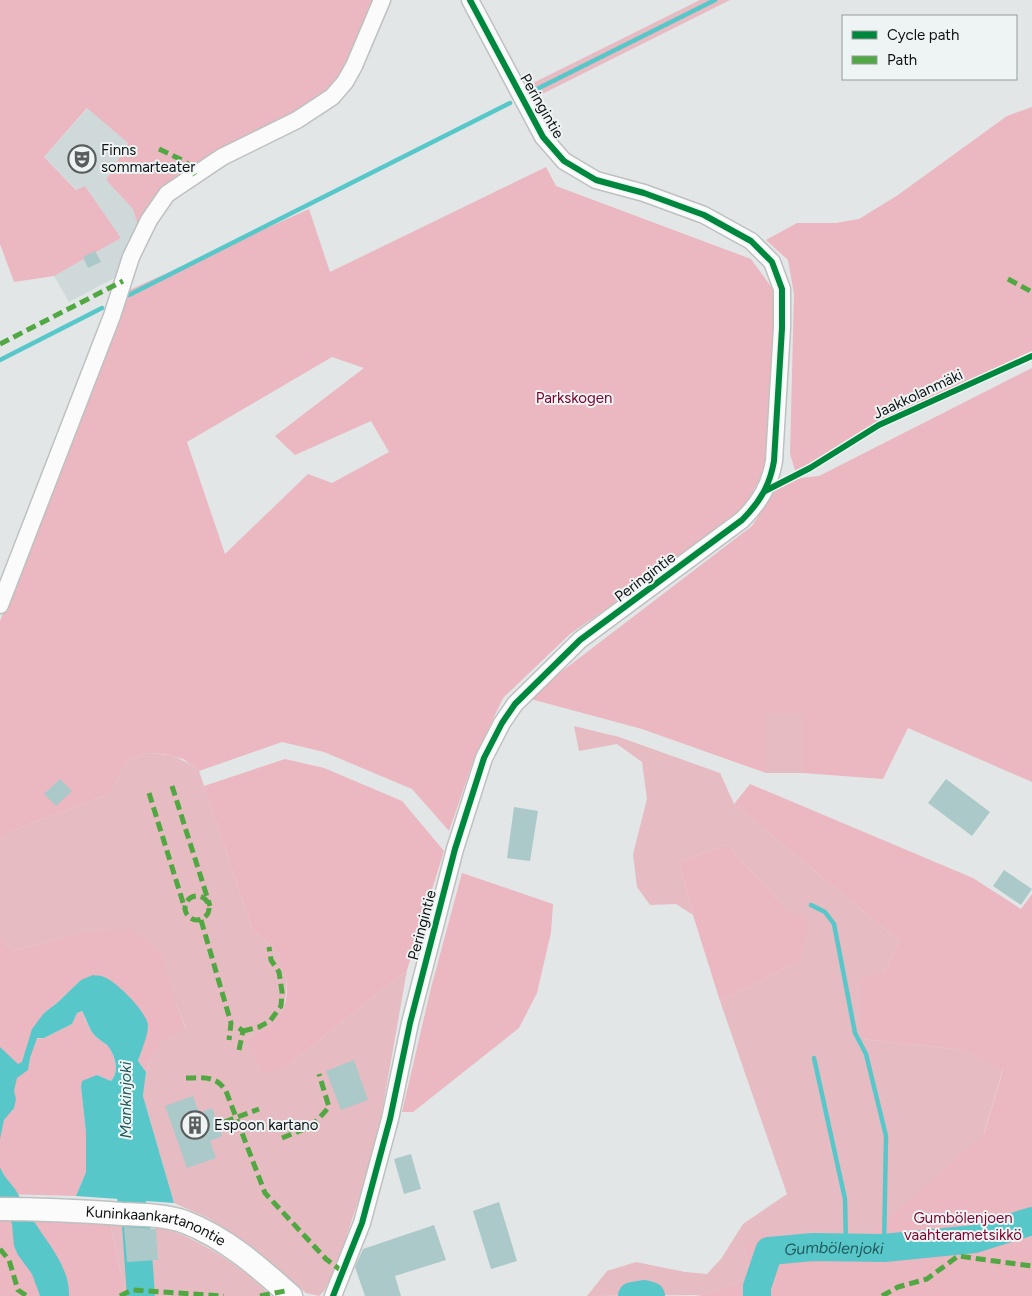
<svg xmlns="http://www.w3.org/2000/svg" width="1032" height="1296" viewBox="0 0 1032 1296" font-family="Figtree,sans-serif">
<rect width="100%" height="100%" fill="#e2e6e6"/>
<polygon fill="#cfd9d9" points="88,108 128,143 106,180 133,209 138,226 118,276 69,302 54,276 121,238 85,186 77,190 44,157"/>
<g fill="#e6bbc2">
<polygon points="700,0 730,0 532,99 523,88"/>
<rect x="766" y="713" width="37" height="60"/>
<polygon points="574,726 619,737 720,773 734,804 899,941 884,973 862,1039 964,1050 1003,1069 984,1133 1032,1296 783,1252 744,1247 752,1278 702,1295 587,1296 607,1271 636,1262 685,1272 707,1274 721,1259 743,1224 787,1194 720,1001 799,961 788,911 727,845 679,862 693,915 676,904 650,905 637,887 633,854 647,799 642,762 617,744 579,751"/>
<path d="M145,753c25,1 34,3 54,18l54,160c9,6 19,14 26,23 11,18 10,51 -3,67 -4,5 -10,9 -15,13l30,29 116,-93 -31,176 -31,95 -14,36 -7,14 -5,5 -13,-3 -59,-50 -39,-25 -34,-15 -31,-107 3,-24 10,-24 14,-13 16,-7 -11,-27 -96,-68 -65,18 -14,-12v-100l21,-12 88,-33 14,-25 8,-10z"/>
<path d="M109,1218l15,8 3,36 31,-2 -3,-36c43,15 84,39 116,72h-145z"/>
</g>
<g fill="#ebb7c0" fill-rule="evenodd">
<polygon points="0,0 379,0 356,54 322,100 240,141 138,226 133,209 106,180 128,143 87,108 44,157 76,190 85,186 121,238 54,276 14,282 0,244"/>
<polygon points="1032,107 1032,351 875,423 810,469 795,470 790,454 794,294 788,260 766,240 797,223 836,223 859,219 898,195 1007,116"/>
<path d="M546,167l10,19 195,73 24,33 1,156 -36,68 -170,118 -67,64 -29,61 -25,72 -37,-42 -88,-37 -42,-10 -83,29 -16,-12 -19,-5 -19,-1 -14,6 -8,10 -14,25 -88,33 -21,12v-218l125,-329 184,-83 21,63zM332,357l32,11 -89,68 20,19 76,-34 18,31 -57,31 -24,-9 -83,80 -38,-112z"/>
<polygon points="1032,368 1032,782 908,728 883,779 803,773 803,713 766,713 766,773 642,729 527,698 752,526 781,480 819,476"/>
<path d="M285,759l39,9 78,33 42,50 -37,119 -116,93 -27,11 -16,-34c31,-14 46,-37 36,-71 -2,-5 -3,-11 -5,-15 -7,-9 -17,-17 -26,-23l-49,-145z"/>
<polygon points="750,784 973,878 1021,909 1032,894 1032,1296 695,1296 702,1295 752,1278 744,1247 765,1231 783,1252 826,1252 875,1231 984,1134 1003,1070 964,1050 862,1039 860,978 884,973 899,941 734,804"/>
<polygon points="727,845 788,911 809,921 799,961 720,1001 693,915 679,862"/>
<polygon points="462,873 553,904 551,932 537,993 519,1028 413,1112 402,1112 431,988"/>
<path d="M131,930l29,21 15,50 11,28c-27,10 -29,17 -40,43l-8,-11 10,-34 -67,-47 -24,23 -13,10 -11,26 11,-1 28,-14 5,-11 5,-2c3,7 6,15 10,21 4,6 10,9 15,13 8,10 13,26 4,36l-14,-6 -16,13 5,45v39l-10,24 -76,-2v-255l14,12 65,-18z"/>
<polygon points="109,1218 126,1296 0,1296 0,1219"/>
</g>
<g fill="#58c7ca">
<path d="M93,975c3,1 8,0 11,2 13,5 44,36 44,49 0,9 -7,26 -10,35l8,11 -3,24 31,107 -98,-7 10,-24v-39l-5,-46 1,-6 15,-6 14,6c9,-10 4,-27 -4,-36 -5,-4 -11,-7 -15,-13 -4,-6 -6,-14 -10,-21l-5,2 -5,11 -28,14h-7l-7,20 -2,12 -11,8 -3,13 2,8 -2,9 -10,12 -4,19v-92l18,17 4,-2 10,-33 12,-16 13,-10 24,-23z"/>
<path d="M0,1167c3,9 10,15 15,22 7,11 13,23 20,34 14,22 35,45 34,73h-29l-8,-22 -14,-19 -4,-9 -2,-22 -12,-27z"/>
</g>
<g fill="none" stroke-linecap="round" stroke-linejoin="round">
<g stroke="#58c7ca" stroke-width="4.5">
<polyline points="533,91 715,0"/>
<polyline points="129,295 510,103"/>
<polyline points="0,360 102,308"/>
<polyline points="811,905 825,912 834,924 855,1033 866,1054 886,1136 884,1248"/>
<polyline points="814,1058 845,1199 846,1247"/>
</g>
<g stroke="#58c7ca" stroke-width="28">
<polyline points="125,1163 136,1225 141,1296"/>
<polyline points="632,1296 644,1294 651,1296"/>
<path id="s1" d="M757,1296v-9l12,-36 44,-4 71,1 91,-9 57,-18"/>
</g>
</g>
<g fill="#acc9ca">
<polygon points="95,251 101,262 88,268 83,257"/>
<polygon points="60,779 72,791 56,806 44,794"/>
<polygon points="946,779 990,812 972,836 928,803"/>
<polygon points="514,807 538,811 530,861 507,858"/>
<polygon points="1004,870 1032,889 1021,905 993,886"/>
<polygon points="354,1060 368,1100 341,1110 326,1071"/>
<polygon points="193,1096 199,1113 212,1108 222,1136 210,1141 216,1158 187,1168 165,1106"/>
<polygon points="411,1154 421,1189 404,1194 394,1159"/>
<polygon points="499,1202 517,1261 491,1269 473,1211"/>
<polygon points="434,1225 446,1260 395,1276 401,1296 365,1296 355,1267 363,1249"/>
<polygon points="124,1227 156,1229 158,1260 127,1262"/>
</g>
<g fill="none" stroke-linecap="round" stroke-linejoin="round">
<g stroke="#bec1c1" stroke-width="19">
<g id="street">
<polyline points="0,605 112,316 131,257 149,220 167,194 222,157 297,120 332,97 345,82 354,66 382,0"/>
<path d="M333,1296l29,-73 28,-104 20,-96 45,-174 29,-91 18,-35 13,-19 65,-64 162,-120c18,-18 28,-35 32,-59l8,-133v-39l-10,-27 -21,-21 -47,-26 -60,-22 -48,-13 -32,-19 -21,-24 -73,-137"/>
</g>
</g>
<g stroke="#bec1c1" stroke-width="25">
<g id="secondary">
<path id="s2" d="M0,1209c41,0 81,2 122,5 21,1 43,1 63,8 41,16 74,45 106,74"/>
</g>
</g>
<use href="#street" stroke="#fbfbfb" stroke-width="16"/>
<use href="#secondary" stroke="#fbfbfb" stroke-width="22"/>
<g stroke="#51a842" stroke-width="5" stroke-dasharray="10 5" stroke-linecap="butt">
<polyline points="159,149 186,162 195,175"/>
<polyline points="1008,279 1032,292"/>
<polyline points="0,344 123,281"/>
<polyline points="172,786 210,906"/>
<polyline points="149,793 185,909"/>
<circle cx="197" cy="908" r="12"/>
<polyline points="201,920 231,1023 229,1040"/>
<polyline points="243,1031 259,1027 270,1021 281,1006 282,992 279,972 271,960 269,947"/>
<polyline points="239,1050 243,1031 239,1028"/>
<path d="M186,1078c17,0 30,-3 40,13l39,102 61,66 17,13"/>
<polyline points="224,1122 259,1109"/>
<polyline points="282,1138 312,1126 329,1107 319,1074"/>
<polyline points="0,1249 9,1260 18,1290 27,1296"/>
<polyline points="120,1296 132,1290 224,1296"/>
<polyline points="260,1296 285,1291"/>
<polyline points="882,1296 898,1287 927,1279 958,1256 1032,1266"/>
</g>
<g stroke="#eef4f4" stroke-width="9">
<g id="cycleway">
<polyline points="765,491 810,468 879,425 1032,356"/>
<path d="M333,1296l29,-73 28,-104 20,-96 45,-174 29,-91 18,-35 13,-19 65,-64 162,-120c18,-18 28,-35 32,-59l8,-133v-39l-10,-27 -21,-21 -47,-26 -60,-22 -48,-13 -32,-19 -21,-24 -73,-137"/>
</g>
</g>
<use href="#cycleway" stroke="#00873e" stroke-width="6"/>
</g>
<defs>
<g id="theatre-ring" transform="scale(1.4375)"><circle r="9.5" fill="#eef4f4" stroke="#5a5d5d" stroke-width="1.5"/><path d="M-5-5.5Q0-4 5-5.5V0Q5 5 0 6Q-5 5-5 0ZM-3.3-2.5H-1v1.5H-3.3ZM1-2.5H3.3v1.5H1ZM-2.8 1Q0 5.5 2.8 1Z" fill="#5a5d5d"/></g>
<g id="building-ring" transform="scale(1.4375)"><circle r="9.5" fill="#eef4f4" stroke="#5a5d5d" stroke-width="1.5"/><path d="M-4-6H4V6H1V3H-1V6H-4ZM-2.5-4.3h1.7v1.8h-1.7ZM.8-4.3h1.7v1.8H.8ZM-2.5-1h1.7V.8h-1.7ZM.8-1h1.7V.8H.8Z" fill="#5a5d5d"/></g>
</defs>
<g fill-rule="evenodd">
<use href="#theatre-ring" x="82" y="159"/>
<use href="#building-ring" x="195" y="1125"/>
</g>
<g text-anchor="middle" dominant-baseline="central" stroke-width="4" stroke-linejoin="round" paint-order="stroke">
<g font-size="15" fill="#111313" stroke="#eef4f4">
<text transform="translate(542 106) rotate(60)">Peringintie</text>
<text transform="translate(918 394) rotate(-25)">Jaakkolanmäki</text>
<text transform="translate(645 577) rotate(-37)">Peringintie</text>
<text transform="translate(422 925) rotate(-75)">Peringintie</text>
<text stroke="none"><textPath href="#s2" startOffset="158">Kuninkaankartanontie</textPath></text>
</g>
<g font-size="15" fill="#111313" stroke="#eef4f4" text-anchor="start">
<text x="101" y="150">Finns<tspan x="101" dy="17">sommarteater</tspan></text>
<text x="214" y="1125">Espoon kartano</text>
</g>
<g font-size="15" fill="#7c042f" stroke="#eef4f4">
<text x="574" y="398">Parkskogen</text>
<text x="963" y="1218">Gumbölenjoen<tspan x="963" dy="17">vaahterametsikkö</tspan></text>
</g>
<g font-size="16" font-style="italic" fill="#225b5d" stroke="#eef4f4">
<text transform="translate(125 1100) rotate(-90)">Mankinjoki</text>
<text stroke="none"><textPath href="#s1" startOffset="112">Gumbölenjoki</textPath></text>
</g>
</g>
<rect x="842" y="15" width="175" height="65" fill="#eef4f4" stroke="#969a9a"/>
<rect x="852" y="31" width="25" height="8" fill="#00873e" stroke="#969a9a"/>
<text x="887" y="40" font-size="15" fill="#111313">Cycle path</text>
<rect x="852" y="56" width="25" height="8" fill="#51a842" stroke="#969a9a"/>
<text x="887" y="65" font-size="15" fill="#111313">Path</text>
</svg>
